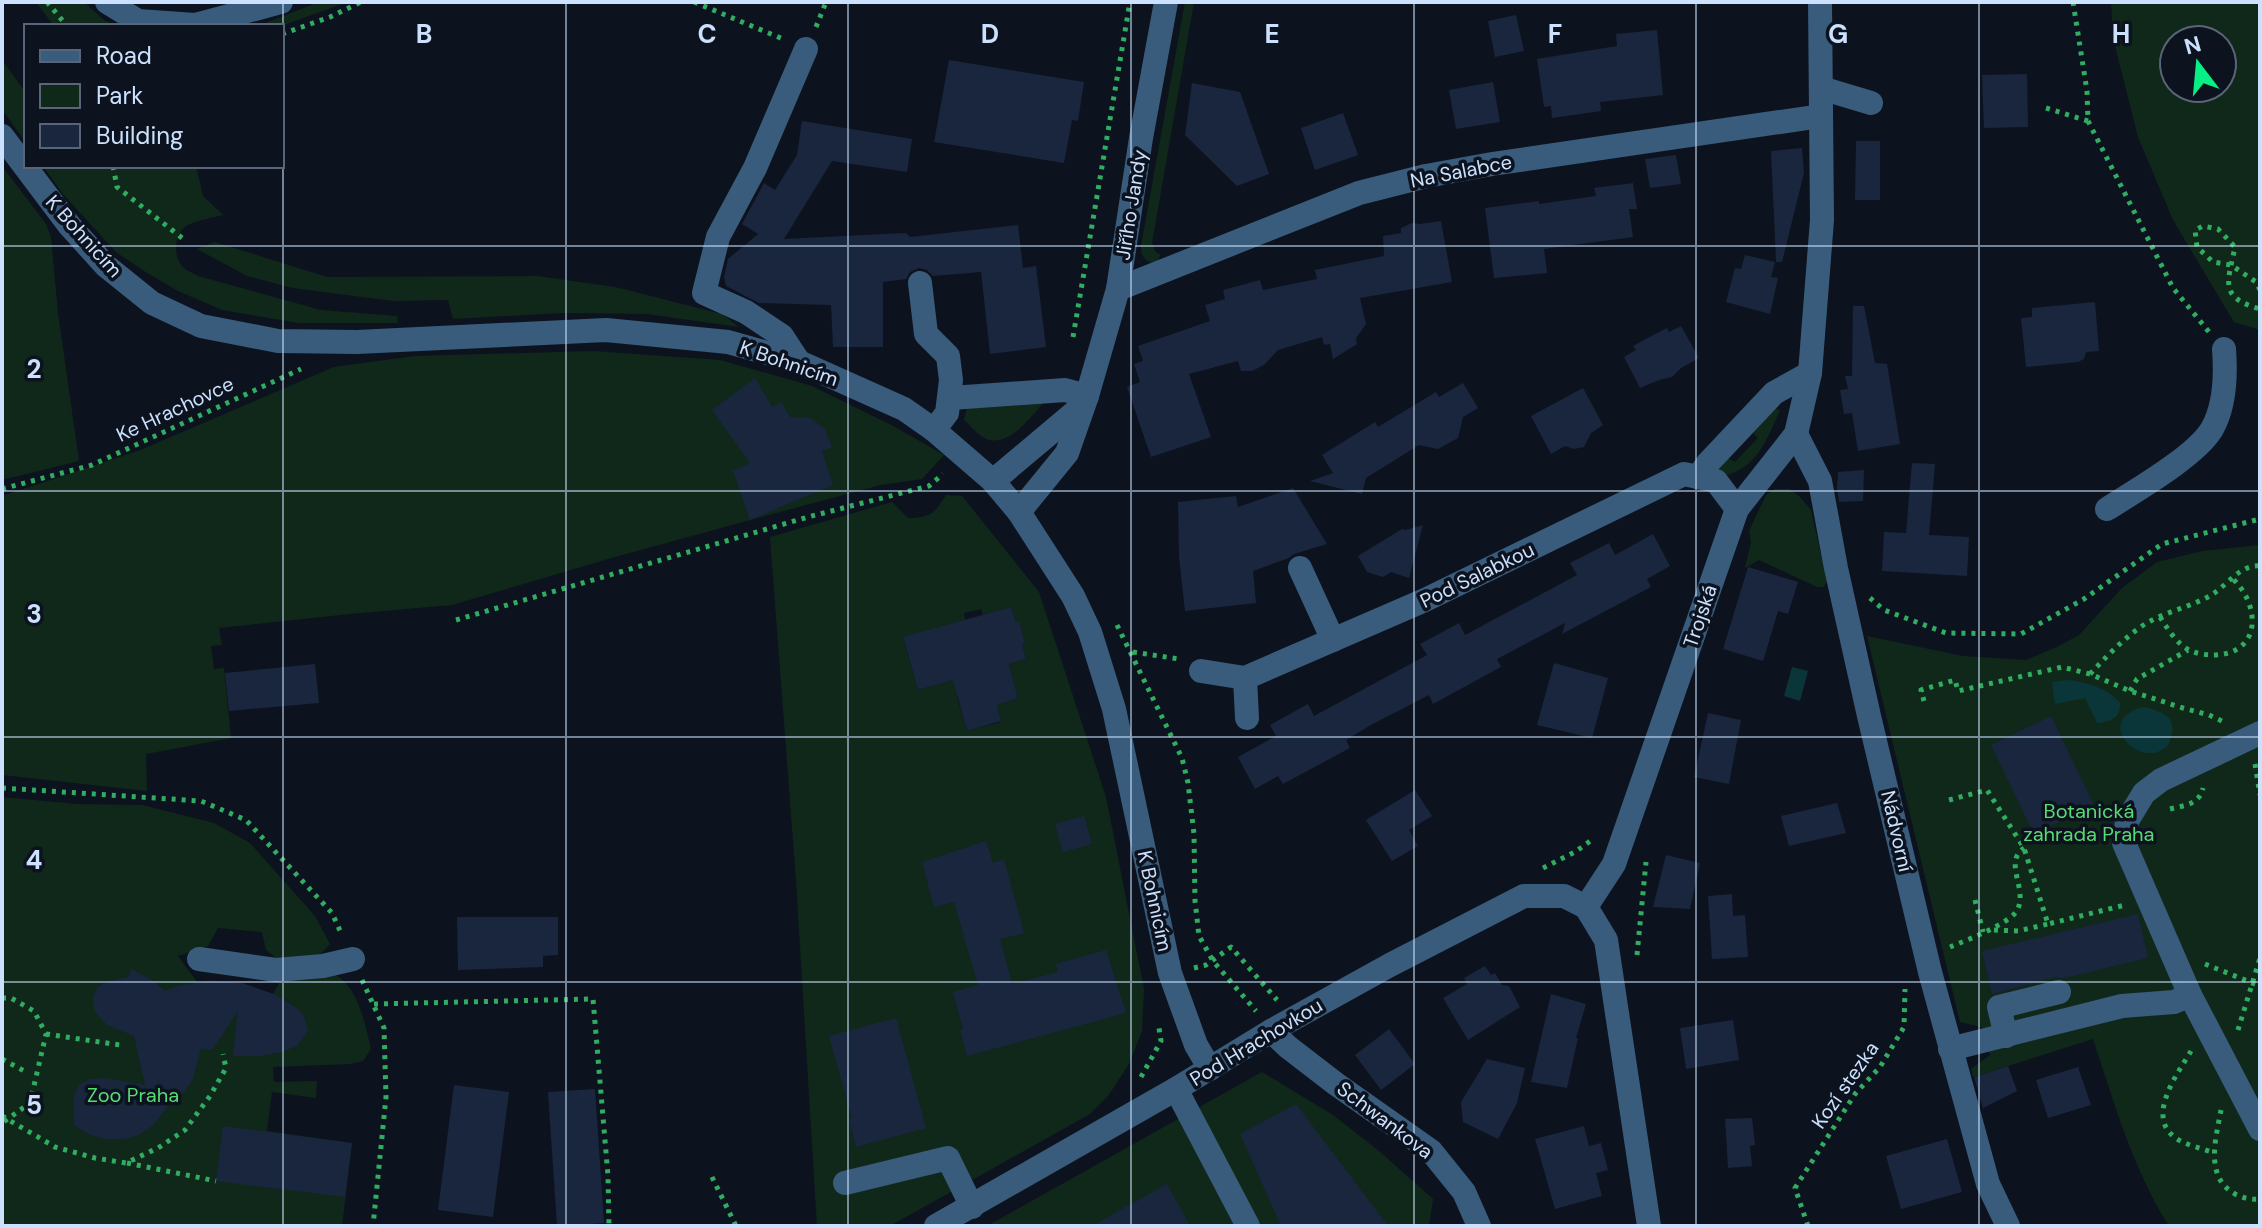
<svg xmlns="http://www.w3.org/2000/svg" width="2262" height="1228" viewBox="0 0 2262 1228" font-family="'DM Sans',sans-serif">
<rect width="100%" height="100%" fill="#0c131e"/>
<g fill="#10281a" fill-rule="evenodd">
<polygon points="36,2 84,2 104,20 116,26 54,26"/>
<polygon points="319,2 348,2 281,26 258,26"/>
<path d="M1185,2h9l-42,241 3,8 5,4 -3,9c-11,-2 -17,-7 -16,-18z"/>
<path d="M2111,2h149v328l-26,-8 -61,-102 -35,-83 -25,-99zM2174,40h48v48h-48z"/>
<polygon points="2,60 26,93 26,143 2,109"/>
<polygon points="2,166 46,224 51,237 58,313 79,461 2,480"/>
<path d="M43,166h153l7,30 20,19c-11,3 -27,5 -37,11 -12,8 -13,30 -4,40 4,5 11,7 16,10l123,34 76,6 1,7h-99l-77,-13 -44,-19 -34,-20 -28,-19 -54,-59z"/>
<polygon points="215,242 327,277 537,276 615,287 722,314 739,327 647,314 562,313 453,319 448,300 393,301 293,288 247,276 197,249"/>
<polygon points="593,351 720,360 812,386 895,427 944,455 922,479 881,485 750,520 615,557 452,605 350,614 219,628 222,645 211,646 214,669 224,668 231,738 146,754 147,791 2,775 2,496 138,451 334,367 415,356"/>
<path d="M1045,401c-13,14 -33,44 -56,39 -9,-2 -18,-14 -25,-20l3,-13z"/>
<path d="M1775,408l5,2c-13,29 -23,59 -57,66l-5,-9 10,-9 7,4 23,-24 -5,-5z"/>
<polygon points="1775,489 1789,489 1799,496 1811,510 1827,581 1824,587 1817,587 1759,560 1745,568 1751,542 1749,531 1766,495"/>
<path d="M946,495l16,1 77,96 67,205 38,192 -2,42 -13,33 -21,32 -18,18 -200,112h-73l-21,-346 -26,-343 122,-35 16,16c23,0 27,-5 38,-23zM1011,607l5,15h3l6,21 -3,1 4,15 -17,5 9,34 -21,7 4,17 -34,9 -10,-34 12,-4v-18l-51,15 -15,-52 62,-18 -1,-7 17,-4 2,6z"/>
<path d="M2260,545v681h-91c-36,-57 -55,-123 -76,-187l-120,38 -2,-8 19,-14 -9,-28 -21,-5 -93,-386 96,20 63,4 31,-13 22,-12 43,-47 35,-26 45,-11z"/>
<path d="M2,797l75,7 65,1 72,18 36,20 65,73 15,28 -12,13 -39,3 -13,-10 -4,-18 -44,-4 -10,18 -30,10 19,26h30l46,12 9,-16 49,-5c27,10 34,51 40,76l-8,12 -13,3 -77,3 1,15 43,-1 -1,17 -44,-6 -5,39 85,12 -10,83h-340z"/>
<polygon points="1262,1072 1333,1115 1379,1151 1433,1199 1429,1226 987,1226"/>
</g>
<g fill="#0a363a">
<polygon points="1792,667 1808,671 1800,701 1784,696"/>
<path d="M2069,680c19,3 39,8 51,23 1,15 -10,19 -23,20l-12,-25 -30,6 -3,-22z"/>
<path d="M2143,707c16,3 35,9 28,30 -2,6 -1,7 -6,11 -26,21 -73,-27 -22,-41z"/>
</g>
<g fill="#19263e">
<polygon points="1516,15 1524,51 1495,57 1488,21"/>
<polygon points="1657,30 1663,95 1600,102 1601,111 1552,118 1551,106 1544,107 1537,59 1617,46 1616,34"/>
<polygon points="949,60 1084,82 1078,121 1072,120 1064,163 934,142"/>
<polygon points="2027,74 2028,127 1984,128 1982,75"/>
<polygon points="1493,82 1500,122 1456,129 1449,90"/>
<polygon points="1192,83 1240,92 1269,174 1237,186 1185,135"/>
<polygon points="1343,113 1358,155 1315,170 1301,128"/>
<polygon points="802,121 912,139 907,172 832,161 784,239 906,233 910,237 1018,225 1023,268 1036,266 1046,347 990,354 981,272 933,276 927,270 919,268 910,272 906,279 883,282 883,347 833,347 831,305 759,303 726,286 724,277 728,259 758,234 742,224 764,183 775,190 797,155"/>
<polygon points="1856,141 1880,141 1880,200 1855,200"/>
<polygon points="1802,148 1804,173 1782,262 1776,262 1771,151"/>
<polygon points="1676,155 1681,184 1650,188 1645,159"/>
<polygon points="1633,183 1637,209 1629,209 1633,237 1544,249 1547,273 1494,278 1485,208 1539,201 1539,204 1596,196 1594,188"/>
<polygon points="1441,221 1452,282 1360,298 1366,324 1356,338 1357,344 1333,359 1330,344 1324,345 1322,337 1278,350 1264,365 1252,371 1241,371 1238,361 1189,374 1211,437 1151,457 1127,387 1140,382 1134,364 1143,361 1138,346 1210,321 1205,305 1225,299 1223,290 1260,280 1263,290 1317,279 1315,270 1384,256 1383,236 1401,233 1401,228 1412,223 1420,224"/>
<polygon points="1745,255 1775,262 1771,277 1778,278 1770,314 1726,302 1735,268 1741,269"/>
<polygon points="2095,302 2099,351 2086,352 2084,359 2078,362 2026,367 2021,318 2032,317 2032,308"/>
<polygon points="1853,306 1864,306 1875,363 1887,364 1900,444 1858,451 1852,413 1844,414 1840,390 1848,389 1845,376 1852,376"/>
<polygon points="1681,326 1699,358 1681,368 1672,377 1659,380 1640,388 1624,357 1636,350 1633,346 1661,331 1667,328 1669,332"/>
<polygon points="755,378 772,407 781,402 790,417 811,418 825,429 832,447 822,451 833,485 750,520 733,471 750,463 712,410"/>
<polygon points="1463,383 1478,408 1463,417 1458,438 1438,449 1419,445 1366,478 1362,494 1310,481 1333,473 1322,455 1375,422 1378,427 1436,392 1439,397"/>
<polygon points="1583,388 1603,425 1591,433 1584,447 1574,449 1565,446 1551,454 1531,416"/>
<polygon points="1912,463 1935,464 1929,535 1969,537 1967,576 1882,571 1884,532 1906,533"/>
<polygon points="1864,470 1863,501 1839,502 1837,488 1838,472"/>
<polygon points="1293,488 1327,544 1294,554 1289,558 1253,571 1256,603 1185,611 1179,557 1178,502 1236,496 1238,507"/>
<polygon points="1423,525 1409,578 1391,572 1383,577 1367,572 1358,556 1402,529 1406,530"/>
<polygon points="1653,534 1670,566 1647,579 1651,587 1562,634 1565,623 1497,659 1501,667 1433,704 1429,695 1369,726 1346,740 1350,748 1283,784 1278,776 1255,789 1238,757 1276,736 1270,725 1308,704 1314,716 1427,655 1420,644 1459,623 1465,635 1577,575 1570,563 1609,543 1615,555"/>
<polygon points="1748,567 1798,582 1788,614 1778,611 1763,661 1723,649"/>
<polygon points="1011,607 1016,622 1019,621 1025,643 1022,644 1026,659 1009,664 1018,698 997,705 1001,721 967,731 953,680 918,690 903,637"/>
<polygon points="1554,663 1608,678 1592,738 1537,725"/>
<polygon points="315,664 319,703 229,711 225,673"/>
<polygon points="1708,713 1741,720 1729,784 1694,777"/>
<polygon points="2051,716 2094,805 2034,834 1991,745"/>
<polygon points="1415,790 1432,816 1409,830 1418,846 1392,861 1366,820"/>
<polygon points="1837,803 1846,833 1789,846 1781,816"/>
<polygon points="1084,816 1092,844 1063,852 1055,824"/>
<polygon points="986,841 993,863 1004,859 1024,933 1000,939 1012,984 1058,972 1056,964 1106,950 1126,1013 967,1056 960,1030 963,1029 953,992 978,985 954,902 934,907 922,862"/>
<polygon points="1666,855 1700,863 1690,909 1653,907"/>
<polygon points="1732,894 1733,916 1745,915 1748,957 1712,959 1708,896"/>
<polygon points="2138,914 2148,958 2064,978 2055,977 1992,994 1982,951"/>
<polygon points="457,917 558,917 558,955 543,956 543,967 458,970"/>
<polygon points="1485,966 1491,975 1495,973 1502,985 1509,986 1520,1007 1468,1040 1443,998 1467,984 1464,978"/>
<polygon points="131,969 152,980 165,991 178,986 208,981 242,983 274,994 298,1009 304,1016 308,1031 297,1046 282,1052 260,1056 233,1056 238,1011 212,1050 201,1048 193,1079 185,1091 170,1104 152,1126 139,1135 124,1139 105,1139 90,1135 74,1125 74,1095 79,1085 90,1079 104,1078 145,1085 134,1036 107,1025 96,1013 93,1005 93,997 98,987 109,981 129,977"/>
<polygon points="1551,994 1586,1004 1576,1038 1578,1038 1567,1088 1531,1082"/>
<polygon points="896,1018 926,1128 856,1147 849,1119 852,1118 829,1036"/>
<polygon points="1733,1020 1739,1060 1686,1069 1680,1028"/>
<polygon points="1389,1029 1415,1064 1381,1090 1355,1055"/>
<polygon points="1487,1059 1525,1068 1517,1103 1498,1139 1463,1122 1461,1102"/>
<polygon points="2008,1066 2017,1091 1983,1108 1974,1077"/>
<polygon points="2078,1067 2091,1105 2048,1118 2036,1080"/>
<polygon points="454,1085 509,1092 493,1217 438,1210"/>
<polygon points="595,1089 604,1223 557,1226 548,1092"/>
<polygon points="1296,1104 1388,1226 1281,1226 1240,1134"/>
<polygon points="1752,1118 1755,1145 1750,1146 1752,1166 1728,1168 1725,1119"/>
<polygon points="223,1126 352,1143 345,1197 216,1181"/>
<polygon points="1584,1126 1589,1146 1601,1143 1608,1170 1596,1173 1602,1196 1555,1209 1535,1139"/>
<polygon points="1947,1139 1962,1192 1901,1209 1886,1156"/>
<polygon points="1167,1184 1190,1226 1092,1226"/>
</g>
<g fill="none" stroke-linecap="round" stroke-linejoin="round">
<g stroke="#30ad60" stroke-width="5" stroke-dasharray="4 6" stroke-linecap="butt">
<polyline points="47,2 67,26"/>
<polyline points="694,2 783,39"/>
<polyline points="2073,2 2087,91 2088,121 2173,288 2209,332"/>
<polyline points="816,27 826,2"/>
<polyline points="282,34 330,17 361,2"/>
<polyline points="2046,108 2088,121"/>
<polyline points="113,166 117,187 186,241"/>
<path d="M2260,290l-4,-8 -25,-17 -18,-3 -16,-15 -2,-17 8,-4 15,3 17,18c-7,35 -17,50 25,62"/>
<polyline points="1073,337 1130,2"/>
<polyline points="2,489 92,465 301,369"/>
<polyline points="1870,598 1884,610 1946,633 2021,634 2084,599 2162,544 2260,519"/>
<path d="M2160,617c8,12 16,26 29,33 8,4 17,5 25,5 48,-1 47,-50 18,-77"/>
<polyline points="456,620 808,517 929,486 943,474"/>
<polyline points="1117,625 1182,758 1188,783 1194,834 1195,901 1199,936 1213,961 1256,1011"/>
<polyline points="1133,652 1179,659"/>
<path d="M2090,674c17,-18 34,-36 55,-50 21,-13 47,-17 68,-30 15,-10 28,-30 47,-28"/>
<polyline points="2130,691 2137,679 2188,650"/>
<polyline points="1924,701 1921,690 1955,680 1958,691 2062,667 2090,674 2130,691 2183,708 2209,715 2222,721"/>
<polyline points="2255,764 2260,795"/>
<polyline points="2,788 201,801 246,820 332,913 342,935"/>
<polyline points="1949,800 1987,790 2024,848 2048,924 2125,905"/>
<path d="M2170,809c15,-4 29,-4 33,-21"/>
<polyline points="1543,868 1575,852 1593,839"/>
<polyline points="1975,900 1983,932"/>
<polyline points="1994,930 2018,931 2048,924"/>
<path d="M1950,947c17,-7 56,-22 66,-35 14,-21 -14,-49 8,-64"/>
<polyline points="1637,955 1646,862"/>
<polyline points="2205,964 2260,986"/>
<polyline points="1194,968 1206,965 1231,947 1277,1000"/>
<polyline points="362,980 384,1028 386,1097 373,1226"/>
<polyline points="2,998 11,998 34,1011 46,1034 30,1103 2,1123"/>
<polyline points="374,1004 593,999 608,1176 609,1226"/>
<polyline points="2238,1030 2260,958"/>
<polyline points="46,1034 120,1045"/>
<path d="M2191,1051c-13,22 -44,63 -18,85 11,9 28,12 41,17"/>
<polyline points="2,1059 28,1073"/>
<polyline points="1141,1077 1161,1041 1159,1028"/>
<path d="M2221,1110c-5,28 -17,67 14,84 8,4 16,6 25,5"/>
<polyline points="2,1116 55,1147 95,1158 126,1163 158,1148 185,1130 210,1096 226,1068 223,1054"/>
<polyline points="127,1163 216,1181"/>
<polyline points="712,1177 736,1226"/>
<polyline points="1808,1226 1795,1188 1855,1094 1880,1067 1904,1027 1905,989"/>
</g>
<g stroke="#395b7c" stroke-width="24">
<polyline points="107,2 138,21 195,25 281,2"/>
<polyline points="1821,88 1871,103"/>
<polyline points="2,136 69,225 106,266 152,303 201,326 278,341 357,342 606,330 728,342 799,362 904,409 934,430 993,481 1019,512 1073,596 1090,632 1114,709 1170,973 1196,1045 1210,1069"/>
<polyline points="920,283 926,334 948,356 951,380 947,413 934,430"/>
<polyline points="1118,289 1359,193 1426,176 1492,164 1821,116"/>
<polyline points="799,362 782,336 746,312 704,293 718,237 755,168 806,49"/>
<polyline points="951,398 1065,390 1087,396"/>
<polyline points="1796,434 1820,481 1836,568 1869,716 1930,972 1988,1184 2008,1226"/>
<polyline points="1698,477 1708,463 1774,393 1810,373"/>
<polyline points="993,481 1081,407"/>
<path d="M2107,509c28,-18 89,-53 105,-80 13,-23 14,-54 12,-80"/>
<polyline points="1019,512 1067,453 1087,396 1118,289 1141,138 1166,2"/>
<polyline points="1300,568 1333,640"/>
<polyline points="1201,671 1245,678 1425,600 1684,474 1716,481 1737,509"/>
<polyline points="1245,678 1247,718"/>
<polyline points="2260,733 2161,780 2144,793 2127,821 2124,843 2190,995 2260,1129"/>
<polyline points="1586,907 1614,864 1737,509 1796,434 1810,373 1822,220 1820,2"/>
<polyline points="1586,907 1606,940 1649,1226"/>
<polyline points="199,959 276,970 323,966 353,959"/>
<polyline points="1271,1031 1288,1047 1336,1084 1431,1151 1464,1192 1479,1226"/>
<polyline points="2006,1036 1999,1007 2059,992"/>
<polyline points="1950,1049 2122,1006 2174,1002 2190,995"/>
<polyline points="1176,1089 1248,1226"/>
<polyline points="845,1183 948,1158 972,1207"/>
<polyline points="936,1226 1176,1089 1271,1031 1390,965 1524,896 1564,896 1586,907"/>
</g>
</g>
<path fill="none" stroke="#cbe1fe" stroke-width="2" stroke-opacity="0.55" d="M283,2v1224M566,2v1224M848,2v1224M1131,2v1224M1414,2v1224M1696,2v1224M1979,2v1224M2,246h2258M2,491h2258M2,737h2258M2,982h2258"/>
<g text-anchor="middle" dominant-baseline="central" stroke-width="7" stroke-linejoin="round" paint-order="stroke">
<g font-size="20" fill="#cbe1fe" stroke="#0c131e">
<text transform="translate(1461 171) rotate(-11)">Na Salabce</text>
<text transform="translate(1131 205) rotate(-81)">Jiřího Jandy</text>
<text transform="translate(84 236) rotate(48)">K Bohnicím</text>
<text transform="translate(789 363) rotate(19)">K Bohnicím</text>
<text transform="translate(175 409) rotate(-25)">Ke Hrachovce</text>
<text transform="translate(1477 575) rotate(-26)">Pod Salabkou</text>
<text transform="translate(1700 616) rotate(-71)">Trojská</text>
<text transform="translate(1897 831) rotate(77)">Nádvorní</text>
<text transform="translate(1155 901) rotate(78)">K Bohnicím</text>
<text transform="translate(1256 1042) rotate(-31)">Pod Hrachovkou</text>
<text transform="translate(1845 1085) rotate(-55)">Kozí stezka</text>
<text transform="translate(1385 1120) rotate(37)">Schwankova</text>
</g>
<g font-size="20" fill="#59db73" stroke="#0c131e">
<text x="2089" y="811">Botanická<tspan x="2089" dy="23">zahrada Praha</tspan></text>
<text x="133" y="1095">Zoo Praha</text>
</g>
</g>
<g font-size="26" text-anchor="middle" font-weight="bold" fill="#cbe1fe" stroke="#0c131e" stroke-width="7" stroke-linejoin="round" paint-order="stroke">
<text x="424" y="43">B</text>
<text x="707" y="43">C</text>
<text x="990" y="43">D</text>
<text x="1272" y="43">E</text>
<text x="1555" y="43">F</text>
<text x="1838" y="43">G</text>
<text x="2121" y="43">H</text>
<text x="34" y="378">2</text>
<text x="34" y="623">3</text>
<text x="34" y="869">4</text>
<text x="34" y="1114">5</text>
</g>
<rect width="2262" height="1228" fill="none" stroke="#cbe1fe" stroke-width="8"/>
<rect x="24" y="24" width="260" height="144" fill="#0c131e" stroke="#586578" stroke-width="2"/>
<rect x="40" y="50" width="40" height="12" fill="#395b7c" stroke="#586578" stroke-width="2"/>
<text x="96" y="64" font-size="24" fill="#cbe1fe">Road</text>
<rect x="40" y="84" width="40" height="24" fill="#10281a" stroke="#586578" stroke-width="2"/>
<text x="96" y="104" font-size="24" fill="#cbe1fe">Park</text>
<rect x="40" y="124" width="40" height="24" fill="#19263e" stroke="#586578" stroke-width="2"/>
<text x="96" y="144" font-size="24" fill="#cbe1fe">Building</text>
<g transform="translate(2198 64) rotate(344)"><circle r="38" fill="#0c131e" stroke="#586578" stroke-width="2"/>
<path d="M0-6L14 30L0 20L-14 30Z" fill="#06ef85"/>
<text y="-12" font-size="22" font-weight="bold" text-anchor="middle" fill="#cbe1fe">N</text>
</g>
</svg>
